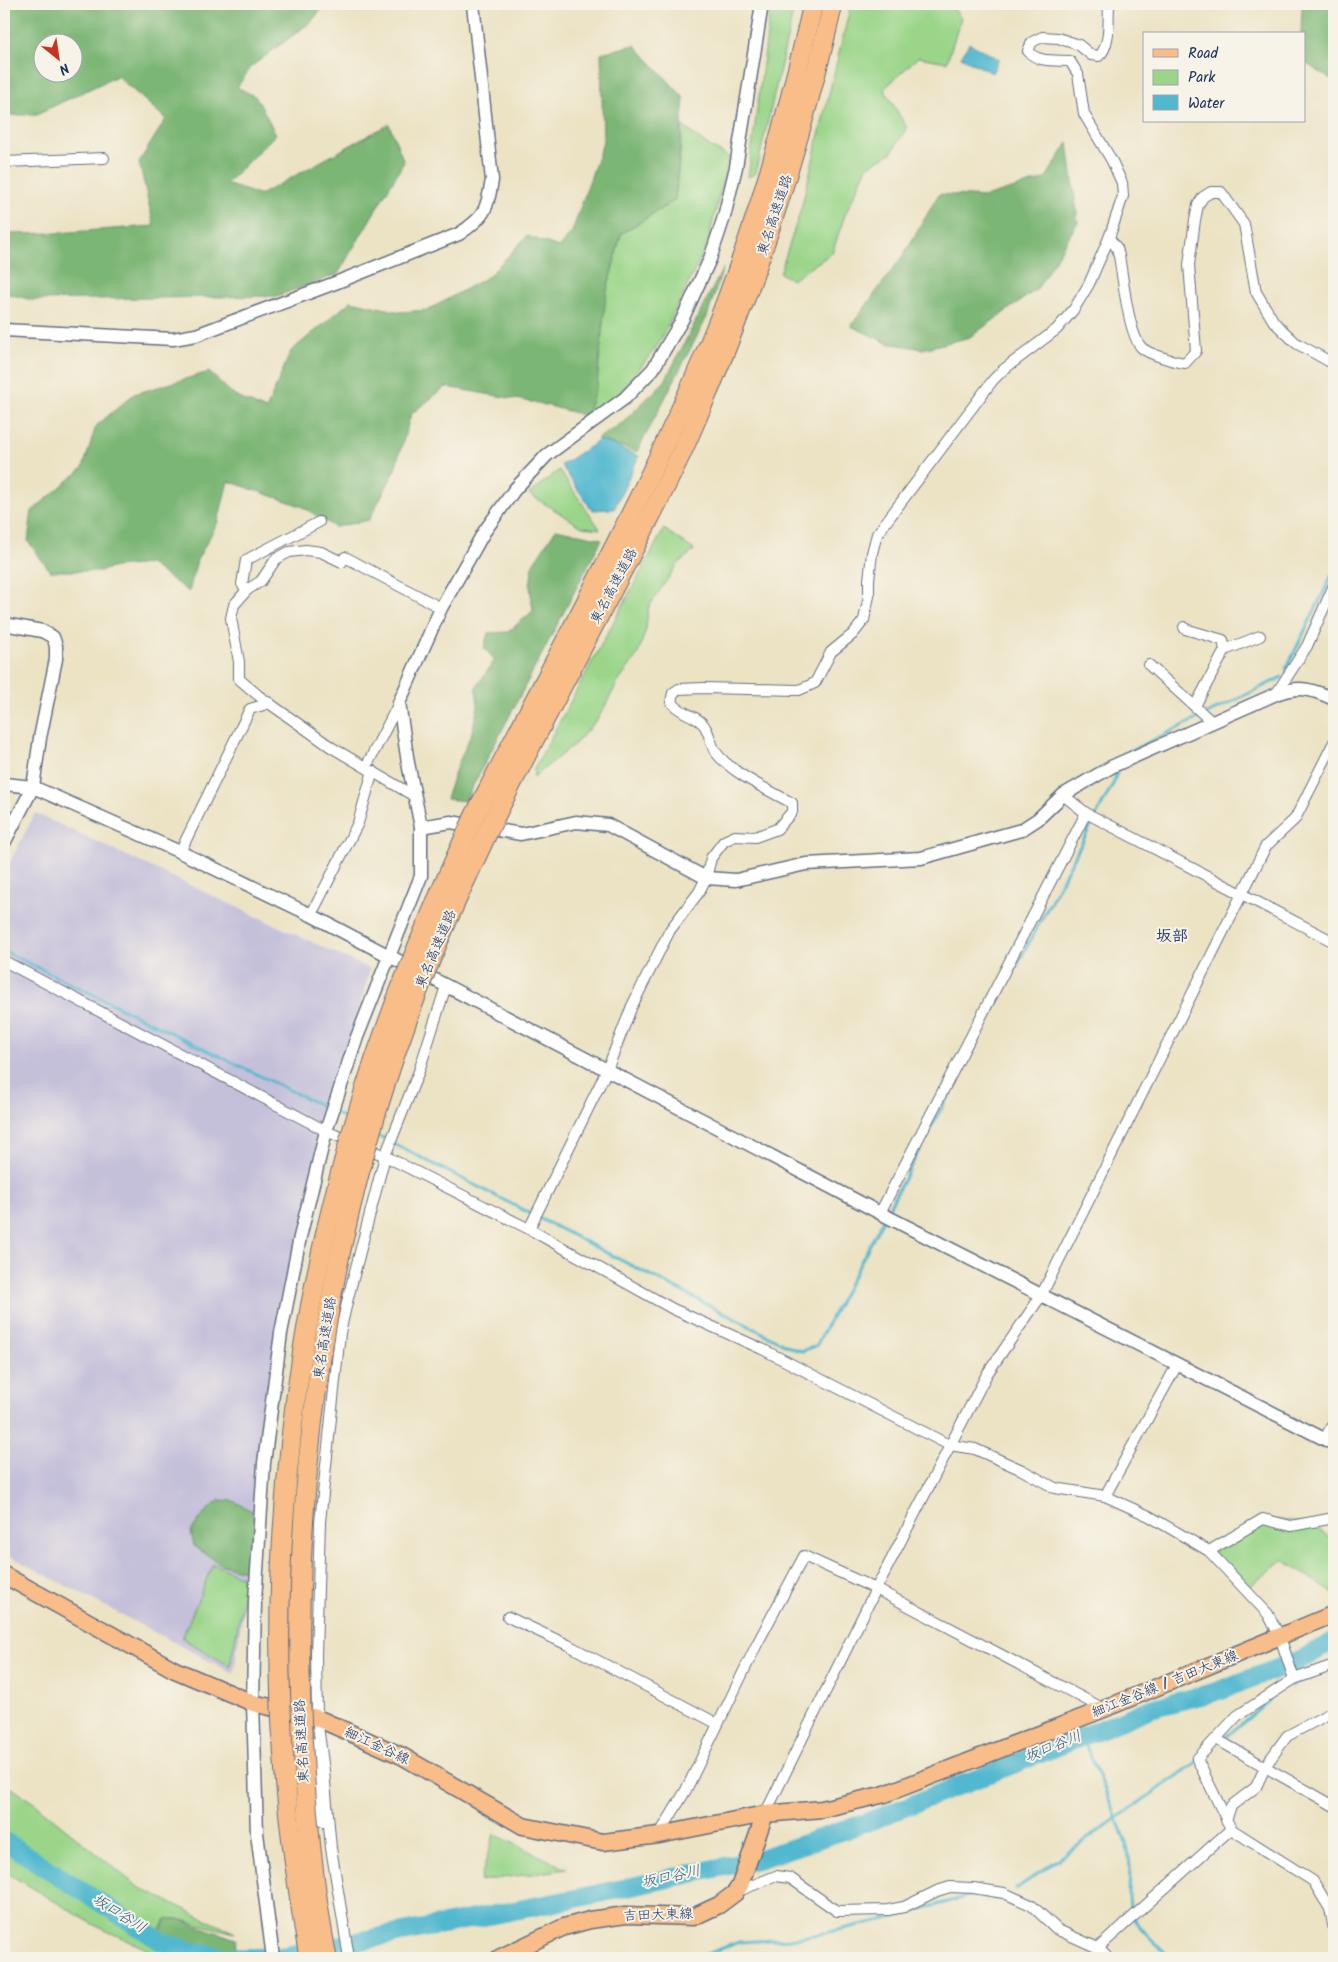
<svg xmlns="http://www.w3.org/2000/svg" width="1338" height="1962" viewBox="0 0 1338 1962" font-family="Kalam,'Klee One',sans-serif">
<rect width="100%" height="100%" fill="#f7f3e8"/>
<filter id="ink" filterUnits="userSpaceOnUse"><feTurbulence type="fractalNoise" baseFrequency=".02" numOctaves="2"/><feDisplacementMap in="SourceGraphic" scale="10" xChannelSelector="R" yChannelSelector="G"/><feConvolveMatrix kernelMatrix="1 2 1 2 8 2 1 2 1" color-interpolation-filters="sRGB"/></filter>
<filter id="wash" filterUnits="userSpaceOnUse"><feTurbulence type="fractalNoise" baseFrequency=".0096" numOctaves="4" result="noise"/><feDisplacementMap in="SourceGraphic" scale="20" xChannelSelector="R" yChannelSelector="G"/><feGaussianBlur stdDeviation="1.12" result="paint"/><feColorMatrix in="noise" values="0 0 0 0 0 0 0 0 0 0 0 0 0 0 0 0 0 1.4 0 .05"/><feComposite in="paint" operator="in"/></filter>
<g filter="url(#wash)">
<rect width="100%" height="100%" fill="#ece3c5"/>
<polygon fill="#c5c0da" points="35,813 370,969 326,1131 270,1415 234,1674 4,1553 4,874"/>
<g fill="#9ad589" stroke="#5a8274">
<polygon points="771,4 795,4 756,173 748,177"/>
<polygon points="851,4 950,4 961,18 947,62 918,57 884,89 907,128 891,153 867,167 845,215 832,253 792,280 780,273 801,209"/>
<polygon points="683,126 704,143 729,157 707,246 658,345 618,396 587,416 606,294 621,234 675,200"/>
<polygon points="559,470 600,529 582,527 529,494"/>
<polygon points="664,529 694,550 677,565 648,608 646,629 638,654 617,684 599,717 577,742 534,777 534,769"/>
<path d="M1263,1519c32,3 47,-1 71,23v52l-51,-34 -38,30 -33,-38z"/>
<polygon points="213,1564 247,1579 230,1666 182,1638"/>
<polygon points="4,1783 34,1803 138,1887 235,1933 178,1919 166,1919 156,1935 176,1958 166,1958 96,1926 4,1871"/>
<polygon points="494,1834 567,1869 480,1881"/>
</g>
<g fill="#7bb675" stroke="#4b726a" fill-rule="evenodd">
<path d="M4,4h321l-13,17 -60,45 -15,21 19,10 20,37 -50,50 34,11 129,-71 15,38 -66,112 -61,22 -245,4 -28,-7v-59l53,-1 97,-7 -15,-64 27,-43 -49,-43 -80,38 -33,2zM72,42v30h-30v-30z"/>
<polygon points="1302,4 1334,4 1334,81 1304,62 1304,34 1301,34"/>
<polygon points="635,45 684,98 675,200 621,234 606,294 597,384 587,416 538,403 446,387 411,414 394,472 369,520 335,527 301,506 228,481 218,522 197,560 189,592 150,564 115,567 100,571 50,571 28,541 32,511 83,468 96,426 134,394 209,372 235,396 266,410 291,351 351,301 400,312 428,310 489,276 527,236 559,247 572,232 603,142 601,53"/>
<polygon points="1068,143 1078,222 1037,289 970,337 923,349 887,343 851,326 904,254 939,194 985,197 1045,179"/>
<polygon points="723,268 707,317 637,452 597,439 622,423 665,381"/>
<polygon points="556,529 602,539 465,801 446,799 455,771 472,732 478,706 476,687 495,660 484,648 488,633 508,632 533,611 530,586 533,564"/>
<polygon points="220,1500 234,1501 261,1516 248,1572 222,1565 194,1546 191,1531 205,1512"/>
<polygon points="166,1919 178,1919 236,1939 235,1958 176,1958 167,1949 160,1932"/>
</g>
<g fill="#51b8cf" stroke="#367496">
<polygon points="969,43 999,59 992,73 961,57"/>
<polygon points="600,440 639,456 614,509 592,510 561,465"/>
</g>
<g fill="none" stroke-linecap="round" stroke-linejoin="round">
<g stroke="#51b8cf" stroke-width="3">
<polyline points="1286,669 1334,571"/>
<polyline points="1207,714 1282,677"/>
<polyline points="1124,754 1201,717"/>
<polyline points="4,951 330,1110"/>
<polyline points="335,1113 350,1121"/>
<polyline points="377,1135 794,1349 802,1351 816,1346 884,1218"/>
<polyline points="886,1213 1114,782 1118,768"/>
<polyline points="1300,1660 1303,1667"/>
<polyline points="1291,1686 1308,1679"/>
<path d="M1082,1737c16,37 33,73 45,110 5,17 2,33 2,50 0,26 25,44 42,61"/>
<polyline points="1222,1740 1269,1701"/>
<polyline points="1016,1889 1197,1762"/>
<polyline points="696,1958 739,1942 790,1939 825,1933 895,1917 972,1895 1003,1899"/>
</g>
<polyline stroke="#51b8cf" stroke-width="19" points="4,1841 162,1942 192,1951 227,1958 278,1957 583,1897 759,1859 865,1823 1082,1737 1152,1708 1215,1692 1300,1660 1334,1641"/>
</g>
</g>
<g filter="url(#ink)">
<g fill="none" stroke-linecap="round" stroke-linejoin="round">
<g stroke="#646e82" stroke-width="12">
<g id="minor">
<polyline points="4,162 104,158"/>
<path d="M1109,238l8,10 2,8c4,21 9,76 22,91 6,7 35,15 44,16l11,-12 -7,-86 6,-45 3,-15 5,-8 8,-5h10l23,32 12,68 18,30 22,21 38,21"/>
<polyline points="319,522 246,560 242,584 247,590 234,605 231,618 239,662 239,679 259,696 331,747 414,796"/>
<polyline points="247,590 261,581 276,559 289,552 306,550 321,552 342,562 345,557 441,608"/>
<polyline points="1184,627 1185,629 1223,640 1225,650 1195,706"/>
<polyline points="1225,650 1260,636"/>
<polyline points="1149,665 1212,722"/>
<polyline points="1276,694 1307,646 1334,585"/>
<polyline points="366,767 399,703"/>
<polyline points="1063,795 1086,813 1334,942"/>
<polyline points="180,852 250,709 270,703"/>
<polyline points="311,915 358,823 373,771"/>
<polyline points="4,961 326,1131 385,1156 529,1229 673,1309 762,1349 949,1445 975,1449 1022,1470 1055,1488 1105,1496 1149,1516 1209,1551 1268,1614 1280,1637 1294,1679"/>
<polyline points="880,1213 1086,813"/>
<path d="M529,1229l78,-159 25,-64 38,-76 29,-38 7,-14 5,-20 13,-17 11,-5 20,1 22,-8 15,-17v-9c-22,-12 -63,-31 -77,-52 -5,-8 -6,-22 -13,-28 -9,-9 -21,-9 -31,-21l2,-9 6,-4 24,-1 96,2 16,-7 16,-31 22,-18 11,-14 5,-24v-16l3,-27 5,-19 116,-154 10,-10 54,-41 17,-20 15,-25 20,-46 14,-42 -1,-13 -10,-22 -28,-47 -6,-40 -8,-13c-15,-1 -32,2 -42,-10l4,-9 10,-5 16,1 21,7 12,10 8,1c12,-10 9,-38 10,-52"/>
<polyline points="1325,1439 1334,1421"/>
<polyline points="1105,1496 1177,1365"/>
<polyline points="1209,1551 1263,1519 1291,1526 1334,1518"/>
<polyline points="508,1617 568,1645 718,1724"/>
<polyline points="1334,1665 1294,1679 1237,1716 1197,1759 1231,1829 1313,1881 1330,1909 1334,1930"/>
<polyline points="1216,1739 1334,1806"/>
<polyline points="311,1742 323,1821"/>
<polyline points="765,1814 876,1589 987,1374 1041,1296 1266,846 1295,819 1334,742"/>
<polyline points="1226,1820 1231,1806 1256,1787 1266,1765 1287,1736 1334,1711"/>
<polyline points="659,1835 686,1790 757,1644 804,1556 876,1589 1104,1709"/>
<polyline points="736,1892 776,1876 790,1878 837,1911 888,1910 904,1907 937,1891 950,1887 973,1888 1004,1893 1031,1905 1058,1930 1098,1948 1108,1958"/>
<polyline points="1098,1948 1231,1829"/>
<polyline points="349,1958 331,1848 324,1771 317,1718 316,1654 320,1522 340,1333 348,1298 385,1156 419,1071 446,986"/>
</g>
</g>
<g stroke="#646e82" stroke-width="15">
<g id="tertiary">
<path d="M4,330l169,9 23,-4 139,-52 124,-49c26,-17 28,-24 33,-54l-19,-176"/>
<polyline points="4,624 42,631 53,637 56,646 56,659 40,738 33,787 4,843"/>
<polyline points="4,784 33,787 180,852 311,915 880,1213 1334,1444"/>
<path d="M421,827l30,-5 70,12 55,-12 32,3 98,53 30,2 70,-16 115,-6 100,-28 17,-11 25,-24 50,-29 163,-72c24,-9 35,-5 58,5"/>
<polyline points="273,1958 257,1833 253,1703 255,1601 264,1463 281,1333 300,1237 326,1131 357,1037 421,876 421,827 408,763 399,703 441,608 484,532 515,489 547,455 625,398 653,369 682,320 710,259 724,217 736,167 762,4"/>
</g>
</g>
<g stroke="#646e82" stroke-width="19">
<g id="primary">
<polyline points="4,1575 175,1670 253,1703 317,1718 402,1756 523,1826 603,1842 659,1835 765,1814 822,1809 885,1794 1104,1709 1334,1614"/>
<polyline points="499,1958 564,1927 590,1920 626,1915 693,1917 719,1905 735,1893 740,1885 765,1814"/>
</g>
</g>
<g stroke="#646e82" stroke-width="21">
<g id="motorway">
<path d="M475,815c80,-157 167,-310 235,-473 45,-109 77,-223 103,-338"/>
<path d="M493,821c40,-81 83,-161 125,-242 26,-50 53,-100 75,-152 61,-137 106,-278 140,-423"/>
</g>
</g>
<use href="#minor" stroke="#fff" stroke-width="10"/>
<use href="#tertiary" stroke="#fff" stroke-width="12"/>
<use href="#primary" stroke="#f8bd88" stroke-width="16"/>
<use href="#motorway" stroke="#f8bd88" stroke-width="19"/>
<g stroke="#646e82" stroke-width="21" stroke-linecap="butt">
<g id="motorway-bridge">
<path d="M309,1958c-10,-60 -19,-120 -24,-181 -18,-229 10,-470 80,-688 30,-94 69,-185 110,-274"/>
<path d="M327,1958c-12,-63 -19,-128 -23,-192 -17,-253 17,-512 105,-751 24,-66 54,-130 84,-194"/>
</g>
</g>
<use href="#motorway-bridge" stroke="#f8bd88" stroke-width="19"/>
</g>
</g>
<g text-anchor="middle" dominant-baseline="central" stroke-width="4" stroke-linejoin="round" paint-order="stroke">
<g font-size="14" fill="#1b2f5e" stroke="#f7f3e8">
<text transform="translate(775 215) rotate(-72)">東名高速道路</text>
<text transform="translate(614 586) rotate(-62)">東名高速道路</text>
<text transform="translate(436 949) rotate(-67)">東名高速道路</text>
<text transform="translate(325 1338) rotate(-81)">東名高速道路</text>
<text transform="translate(1165 1684) rotate(-22)">細江金谷線 / 吉田大東線</text>
<text transform="translate(302 1741) rotate(-93)">東名高速道路</text>
<text transform="translate(377 1746) rotate(25)">細江金谷線</text>
<text transform="translate(658 1915) rotate(-2)">吉田大東線</text>
</g>
<g font-size="15" font-style="italic" fill="#2b5880" stroke="#f7f3e8">
<text transform="translate(1053 1747) rotate(-22)">坂口谷川</text>
<text transform="translate(671 1877) rotate(-12)">坂口谷川</text>
<text transform="translate(119 1914) rotate(32)">坂口谷川</text>
</g>
<g font-size="16" font-weight="bold" fill="#1b2f5e" stroke="#f7f3e8">
<text x="1172" y="936">坂部</text>
</g>
</g>
<rect width="1338" height="1962" fill="none" stroke="#f7f3e8" stroke-width="20"/>
<rect x="1143" y="32" width="162" height="90" fill="#f7f3e8" stroke="#9fa5b1"/>
<rect x="1153" y="49" width="25" height="8" fill="#f8bd88" stroke="#9fa5b1"/>
<text x="1188" y="58" font-size="15" fill="#1b2f5e">Road</text>
<rect x="1153" y="70" width="25" height="15" fill="#9ad589" stroke="#9fa5b1"/>
<text x="1188" y="82" font-size="15" fill="#1b2f5e">Park</text>
<rect x="1153" y="95" width="25" height="15" fill="#51b8cf" stroke="#9fa5b1"/>
<text x="1188" y="108" font-size="15" fill="#1b2f5e">Water</text>
<g transform="translate(58 58) rotate(150)"><circle r="24" fill="#f7f3e8" stroke="#9fa5b1"/>
<path d="M0-4L9 19L0 12L-9 19Z" fill="#c8321e"/>
<text y="-8" font-size="14" font-weight="bold" text-anchor="middle" fill="#1b2f5e">N</text>
</g>
</svg>
